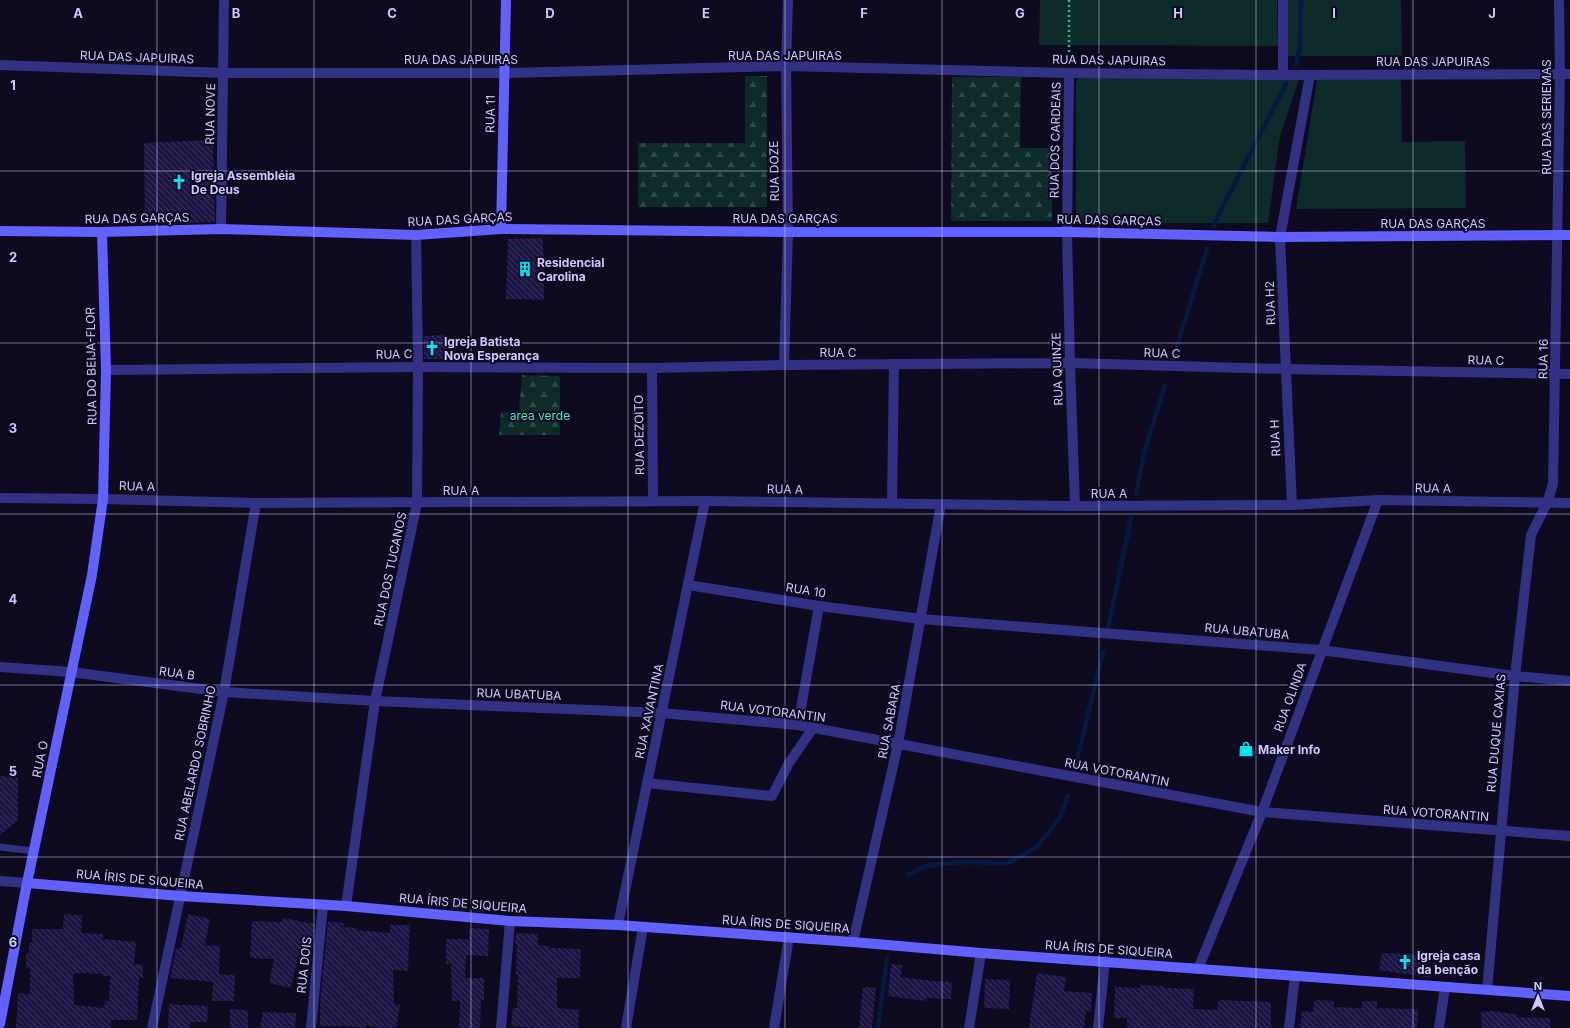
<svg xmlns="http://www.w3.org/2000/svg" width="1570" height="1028" viewBox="0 0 1570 1028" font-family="Inter,sans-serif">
<defs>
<pattern id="forest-firs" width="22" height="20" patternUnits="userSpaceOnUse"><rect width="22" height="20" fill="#0d2b29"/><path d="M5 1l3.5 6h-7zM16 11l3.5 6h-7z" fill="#2f4849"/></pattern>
<pattern id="building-back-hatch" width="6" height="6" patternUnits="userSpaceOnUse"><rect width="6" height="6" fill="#1d1543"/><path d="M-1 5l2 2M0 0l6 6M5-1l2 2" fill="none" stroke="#3d365f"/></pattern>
</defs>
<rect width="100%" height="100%" fill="#0e0a20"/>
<g fill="#0d2b29">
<polygon points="1040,0 1277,0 1278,46 1039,45"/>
<polygon points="1287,0 1401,0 1402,56 1287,56"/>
<polygon points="1085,76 1299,79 1280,136 1268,223 1083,223 1076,218 1076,83 1078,78"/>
<polygon points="1401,79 1402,142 1465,141 1466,208 1296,209 1317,80"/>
</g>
<g fill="url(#forest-firs)">
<polygon points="745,76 767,76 767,207 638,207 638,143 745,143"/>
<polygon points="952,77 1021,77 1020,148 1052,148 1052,221 951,221"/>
<polygon points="522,375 560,376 560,435 499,435 501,412 519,411"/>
</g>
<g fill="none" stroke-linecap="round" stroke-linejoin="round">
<g stroke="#041b3f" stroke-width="4.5">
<polyline points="1296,64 1300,47 1301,0"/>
<polyline points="1214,226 1217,218 1286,84"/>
<polyline points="1172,362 1207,249"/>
<polyline points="1136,494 1144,453 1165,385"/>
<polyline points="1108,629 1131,518"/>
<polyline points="1074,773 1103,652"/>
<polyline points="909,874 926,866 960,862 1008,863 1037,847 1060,817 1068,796"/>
<polyline points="878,1028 887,958"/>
</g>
</g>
<g fill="url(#building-back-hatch)" fill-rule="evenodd">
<polygon points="213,140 215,222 145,224 144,143"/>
<polygon points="543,238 544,300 506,299 508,239"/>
<polygon points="444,335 444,359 424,359 424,336"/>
<polygon points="0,776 18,778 18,820 0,835"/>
<path d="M64,914l18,1 -1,18 22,1v5l33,3 -2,22 9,1v13l-4,-1 -2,43h-26v8h-95l2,-35 12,1v-26h-4v-15h3v-10h3v-14h31zM76,973l27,1v2h7l-1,25h-4l-1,7 -30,-3 -1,-31h3z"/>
<polygon points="188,914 210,919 205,945 220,946 219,974 235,975 234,1001 212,1001 213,982 170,978 176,948 181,948"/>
<polygon points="283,918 315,924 311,958 298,956 291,988 269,983 274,959 250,958 252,921 282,922"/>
<polygon points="328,921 344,923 343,927 358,928 357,930 390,933 390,925 410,925 408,971 393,970 394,1004 400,1005 396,1028 380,1028 366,1025 366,1028 347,1026 320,1026 320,1004"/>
<polygon points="469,928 489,929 488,956 466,955 465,978 484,978 484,1000 481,1000 480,1028 459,1028 460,1001 452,1001 451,964 446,964 446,939 469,939"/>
<polygon points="516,933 538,934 538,945 550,946 550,948 581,949 580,978 557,978 557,1008 579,1010 578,1028 532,1028 511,1026 513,1008 517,1008 518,974 516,974 517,944 515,944"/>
<polygon points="1382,953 1430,954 1431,978 1379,970"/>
<polygon points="891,964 902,965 901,977 933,981 952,982 951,999 926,998 926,1001 888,996"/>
<polygon points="1037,973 1066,977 1064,991 1092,993 1091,1011 1086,1011 1084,1028 1029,1028"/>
<polygon points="985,979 1010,980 1009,1009 984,1008"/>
<polygon points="1140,985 1164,986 1164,988 1194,989 1193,1009 1217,1010 1218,1000 1271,1002 1271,1028 1127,1028 1127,1018 1114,1018 1115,987 1140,988"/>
<polygon points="863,987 876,988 872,1028 859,1028"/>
<polygon points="1314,1000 1334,1001 1334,1007 1362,1008 1362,1001 1377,1001 1377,1008 1418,1009 1417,1028 1300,1028 1302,1011 1313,1012"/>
<polygon points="169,1004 208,1006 207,1022 190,1022 190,1028 168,1028"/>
<polygon points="230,1009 248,1010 248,1028 230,1028"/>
<polygon points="1493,1011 1518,1015 1517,1017 1550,1018 1550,1028 1482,1028 1481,1012"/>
<polygon points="263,1012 296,1013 295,1028 260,1028"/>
</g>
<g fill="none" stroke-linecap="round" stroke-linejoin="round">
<polyline stroke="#22bbad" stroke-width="2.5" stroke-dasharray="2 3" stroke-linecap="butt" points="1069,0 1069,61"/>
<polyline stroke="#323184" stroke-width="7" points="0,847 34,851"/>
<g stroke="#323184" stroke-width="10">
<polyline points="0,65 224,73 504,73 786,66 1069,73 1283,75 1570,74"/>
<polyline points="1069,73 1067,232 1070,363 1075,506"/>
<polyline points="1283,75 1283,0"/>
<polyline points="221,229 224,0"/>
<polyline points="784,365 788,232 786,66 788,0"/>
<polyline points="652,368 653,501"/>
<polyline points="106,370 418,367 652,368 784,365 1070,363 1285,369 1570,374"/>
<polyline points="0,498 103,499 256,503 705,501 1075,506 1292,505 1378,500 1570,503"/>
<polyline points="892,503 894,365"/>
<polyline points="1292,505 1280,237 1310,75"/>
<polyline points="688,585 819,606 921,619 1321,650 1515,676 1570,681"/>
<polyline points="0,667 71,672 224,692 375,701 661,713 798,725 1262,812 1570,836"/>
<polyline points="798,725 819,606"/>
<polyline points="647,783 772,796 789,763 813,728"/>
<polyline points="0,881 27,883"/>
<polyline points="346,906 375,701 417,503 418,361 416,235"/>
<polyline points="618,925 705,501"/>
<polyline points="853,942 898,744 941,504"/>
<polyline points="1198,969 1262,812 1378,500"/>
<polyline points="1487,990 1515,676 1531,535 1547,503 1553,484 1560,73 1559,0"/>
<polyline points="152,1028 224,692 256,503"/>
<polyline points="311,1028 323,905"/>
<polyline points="501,1028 510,921"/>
<polyline points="626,1028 643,927"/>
<polyline points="774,1028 789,937"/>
<polyline points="969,1028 981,953"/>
<polyline points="1098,1028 1105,961"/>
<polyline points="1289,1028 1295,976"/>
<polyline points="1439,1028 1445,987"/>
</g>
<g stroke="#6061ff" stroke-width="10">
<polyline points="501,229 506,0"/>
<polyline points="0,231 102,232 221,229 416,235 501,229 788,232 1067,232 1280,237 1570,235"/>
<polyline points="27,883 180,896 346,906 510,921 618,925 853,942 981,953 1570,996"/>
<polyline points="0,1024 27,883 92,575 103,499 106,370 102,232"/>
</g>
</g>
<path fill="none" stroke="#cec9ff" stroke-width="1" stroke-opacity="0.55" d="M157,0v1028M314,0v1028M471,0v1028M628,0v1028M785,0v1028M942,0v1028M1099,0v1028M1256,0v1028M1413,0v1028M0,171h1570M0,343h1570M0,514h1570M0,685h1570M0,857h1570"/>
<defs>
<g id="church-bare" transform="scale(1.2)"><path d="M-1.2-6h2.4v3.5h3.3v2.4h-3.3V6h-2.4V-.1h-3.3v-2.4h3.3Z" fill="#00e3f4" stroke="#0e0a20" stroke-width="2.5" paint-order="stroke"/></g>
<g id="building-bare" transform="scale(1.2)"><path d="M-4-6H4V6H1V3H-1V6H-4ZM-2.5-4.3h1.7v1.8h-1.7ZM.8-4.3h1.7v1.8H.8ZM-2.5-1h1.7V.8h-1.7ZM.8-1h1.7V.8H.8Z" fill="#00e3f4" stroke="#0e0a20" stroke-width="2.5" paint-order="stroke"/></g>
<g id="shop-bare" transform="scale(1.2)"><path d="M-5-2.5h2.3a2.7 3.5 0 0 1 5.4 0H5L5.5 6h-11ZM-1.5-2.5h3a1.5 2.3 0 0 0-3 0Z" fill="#00e3f4" stroke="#0e0a20" stroke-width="2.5" paint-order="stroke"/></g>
</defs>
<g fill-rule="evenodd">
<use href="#church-bare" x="179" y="182"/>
<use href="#building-bare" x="525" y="269"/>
<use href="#church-bare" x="432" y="348"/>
<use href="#shop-bare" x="1246" y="749"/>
<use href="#church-bare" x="1405" y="962"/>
</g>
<g text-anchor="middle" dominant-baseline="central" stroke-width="4" stroke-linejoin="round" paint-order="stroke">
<g font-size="12" fill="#cec9ff" stroke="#0e0a20">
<text x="785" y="55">RUA DAS JAPUIRAS</text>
<text transform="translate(137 57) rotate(2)">RUA DAS JAPUIRAS</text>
<text x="461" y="59">RUA DAS JAPUIRAS</text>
<text transform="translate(1109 60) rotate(1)">RUA DAS JAPUIRAS</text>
<text x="1433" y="61">RUA DAS JAPUIRAS</text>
<text transform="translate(210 114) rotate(-89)">RUA NOVE</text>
<text transform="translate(490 114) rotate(-89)">RUA 11</text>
<text transform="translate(1546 117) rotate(-90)">RUA DAS SERIEMAS</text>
<text transform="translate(1055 140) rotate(-89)">RUA DOS CARDEAIS</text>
<text transform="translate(774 171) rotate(-91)">RUA DOZE</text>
<text transform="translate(137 218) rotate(-1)">RUA DAS GARÇAS</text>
<text x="785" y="218">RUA DAS GARÇAS</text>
<text transform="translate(460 219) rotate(-3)">RUA DAS GARÇAS</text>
<text transform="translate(1109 220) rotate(1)">RUA DAS GARÇAS</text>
<text x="1433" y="223">RUA DAS GARÇAS</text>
<text transform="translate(1270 303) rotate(-92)">RUA H2</text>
<text x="838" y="352">RUA C</text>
<text transform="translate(1162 353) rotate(2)">RUA C</text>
<text transform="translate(394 354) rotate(-1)">RUA C</text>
<text transform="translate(1543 359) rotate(-89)">RUA 16</text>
<text transform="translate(1486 360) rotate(1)">RUA C</text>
<text transform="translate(91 366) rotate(-91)">RUA DO BEIJA-FLOR</text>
<text transform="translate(1057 369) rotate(-92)">RUA QUINZE</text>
<text transform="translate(639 435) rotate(-91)">RUA DEZOITO</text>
<text transform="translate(1275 438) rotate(-93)">RUA H</text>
<text transform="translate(137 486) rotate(2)">RUA A</text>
<text transform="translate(1433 488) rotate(1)">RUA A</text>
<text transform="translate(785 489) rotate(1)">RUA A</text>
<text x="461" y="490">RUA A</text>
<text x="1109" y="493">RUA A</text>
<text transform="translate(390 569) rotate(-78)">RUA DOS TUCANOS</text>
<text transform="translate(806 590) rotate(9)">RUA 10</text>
<text transform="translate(1247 631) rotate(5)">RUA UBATUBA</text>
<text transform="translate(177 673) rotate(8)">RUA B</text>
<text transform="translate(519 694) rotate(2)">RUA UBATUBA</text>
<text transform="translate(1290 697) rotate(-70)">RUA OLINDA</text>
<text transform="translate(649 711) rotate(-78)">RUA XAVANTINA</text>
<text transform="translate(773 711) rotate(7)">RUA VOTORANTIN</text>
<text transform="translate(889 721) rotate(-79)">RUA SABARA</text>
<text transform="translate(1496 733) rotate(-85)">RUA DUQUE CAXIAS</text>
<text transform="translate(40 759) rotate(-78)">RUA O</text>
<text transform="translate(195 763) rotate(-78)">RUA ABELARDO SOBRINHO</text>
<text transform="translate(1117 772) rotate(11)">RUA VOTORANTIN</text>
<text transform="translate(1436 813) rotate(4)">RUA VOTORANTIN</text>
<text transform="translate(140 879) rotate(5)">RUA ÍRIS DE SIQUEIRA</text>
<text transform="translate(463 903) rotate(5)">RUA ÍRIS DE SIQUEIRA</text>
<text transform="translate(786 924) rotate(4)">RUA ÍRIS DE SIQUEIRA</text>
<text transform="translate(1109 949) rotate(4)">RUA ÍRIS DE SIQUEIRA</text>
<text transform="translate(304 965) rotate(-84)">RUA DOIS</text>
</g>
<g font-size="12" font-weight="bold" fill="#cec9ff" stroke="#0e0a20" text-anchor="start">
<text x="191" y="175">Igreja Assembléia<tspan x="191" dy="14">De Deus</tspan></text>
<text x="537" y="262">Residencial<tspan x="537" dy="14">Carolina</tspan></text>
<text x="444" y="341">Igreja Batista<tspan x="444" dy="14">Nova Esperança</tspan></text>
<text x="1258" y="749">Maker Info</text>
<text x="1417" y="955">Igreja casa<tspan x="1417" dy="14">da benção</tspan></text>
</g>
<g font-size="12" fill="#4beabe" stroke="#0e0a20">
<text x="540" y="415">area verde</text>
</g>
</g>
<g font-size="13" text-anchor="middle" font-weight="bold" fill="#cec9ff" stroke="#0e0a20" stroke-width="4" stroke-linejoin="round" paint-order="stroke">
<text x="78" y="18">A</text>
<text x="236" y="18">B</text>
<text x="392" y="18">C</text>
<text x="550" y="18">D</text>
<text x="706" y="18">E</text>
<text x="864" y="18">F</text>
<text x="1020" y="18">G</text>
<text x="1178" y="18">H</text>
<text x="1334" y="18">I</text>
<text x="1492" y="18">J</text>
<text x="13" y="90">1</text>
<text x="13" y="262">2</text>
<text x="13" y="433">3</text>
<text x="13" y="604">4</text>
<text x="13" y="776">5</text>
<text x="13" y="947">6</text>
</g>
<g transform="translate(1538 996)" stroke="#0e0a20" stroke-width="3" paint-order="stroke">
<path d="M0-3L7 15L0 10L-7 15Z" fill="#cec9ff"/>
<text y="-6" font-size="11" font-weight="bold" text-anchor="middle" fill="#cec9ff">N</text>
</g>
</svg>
